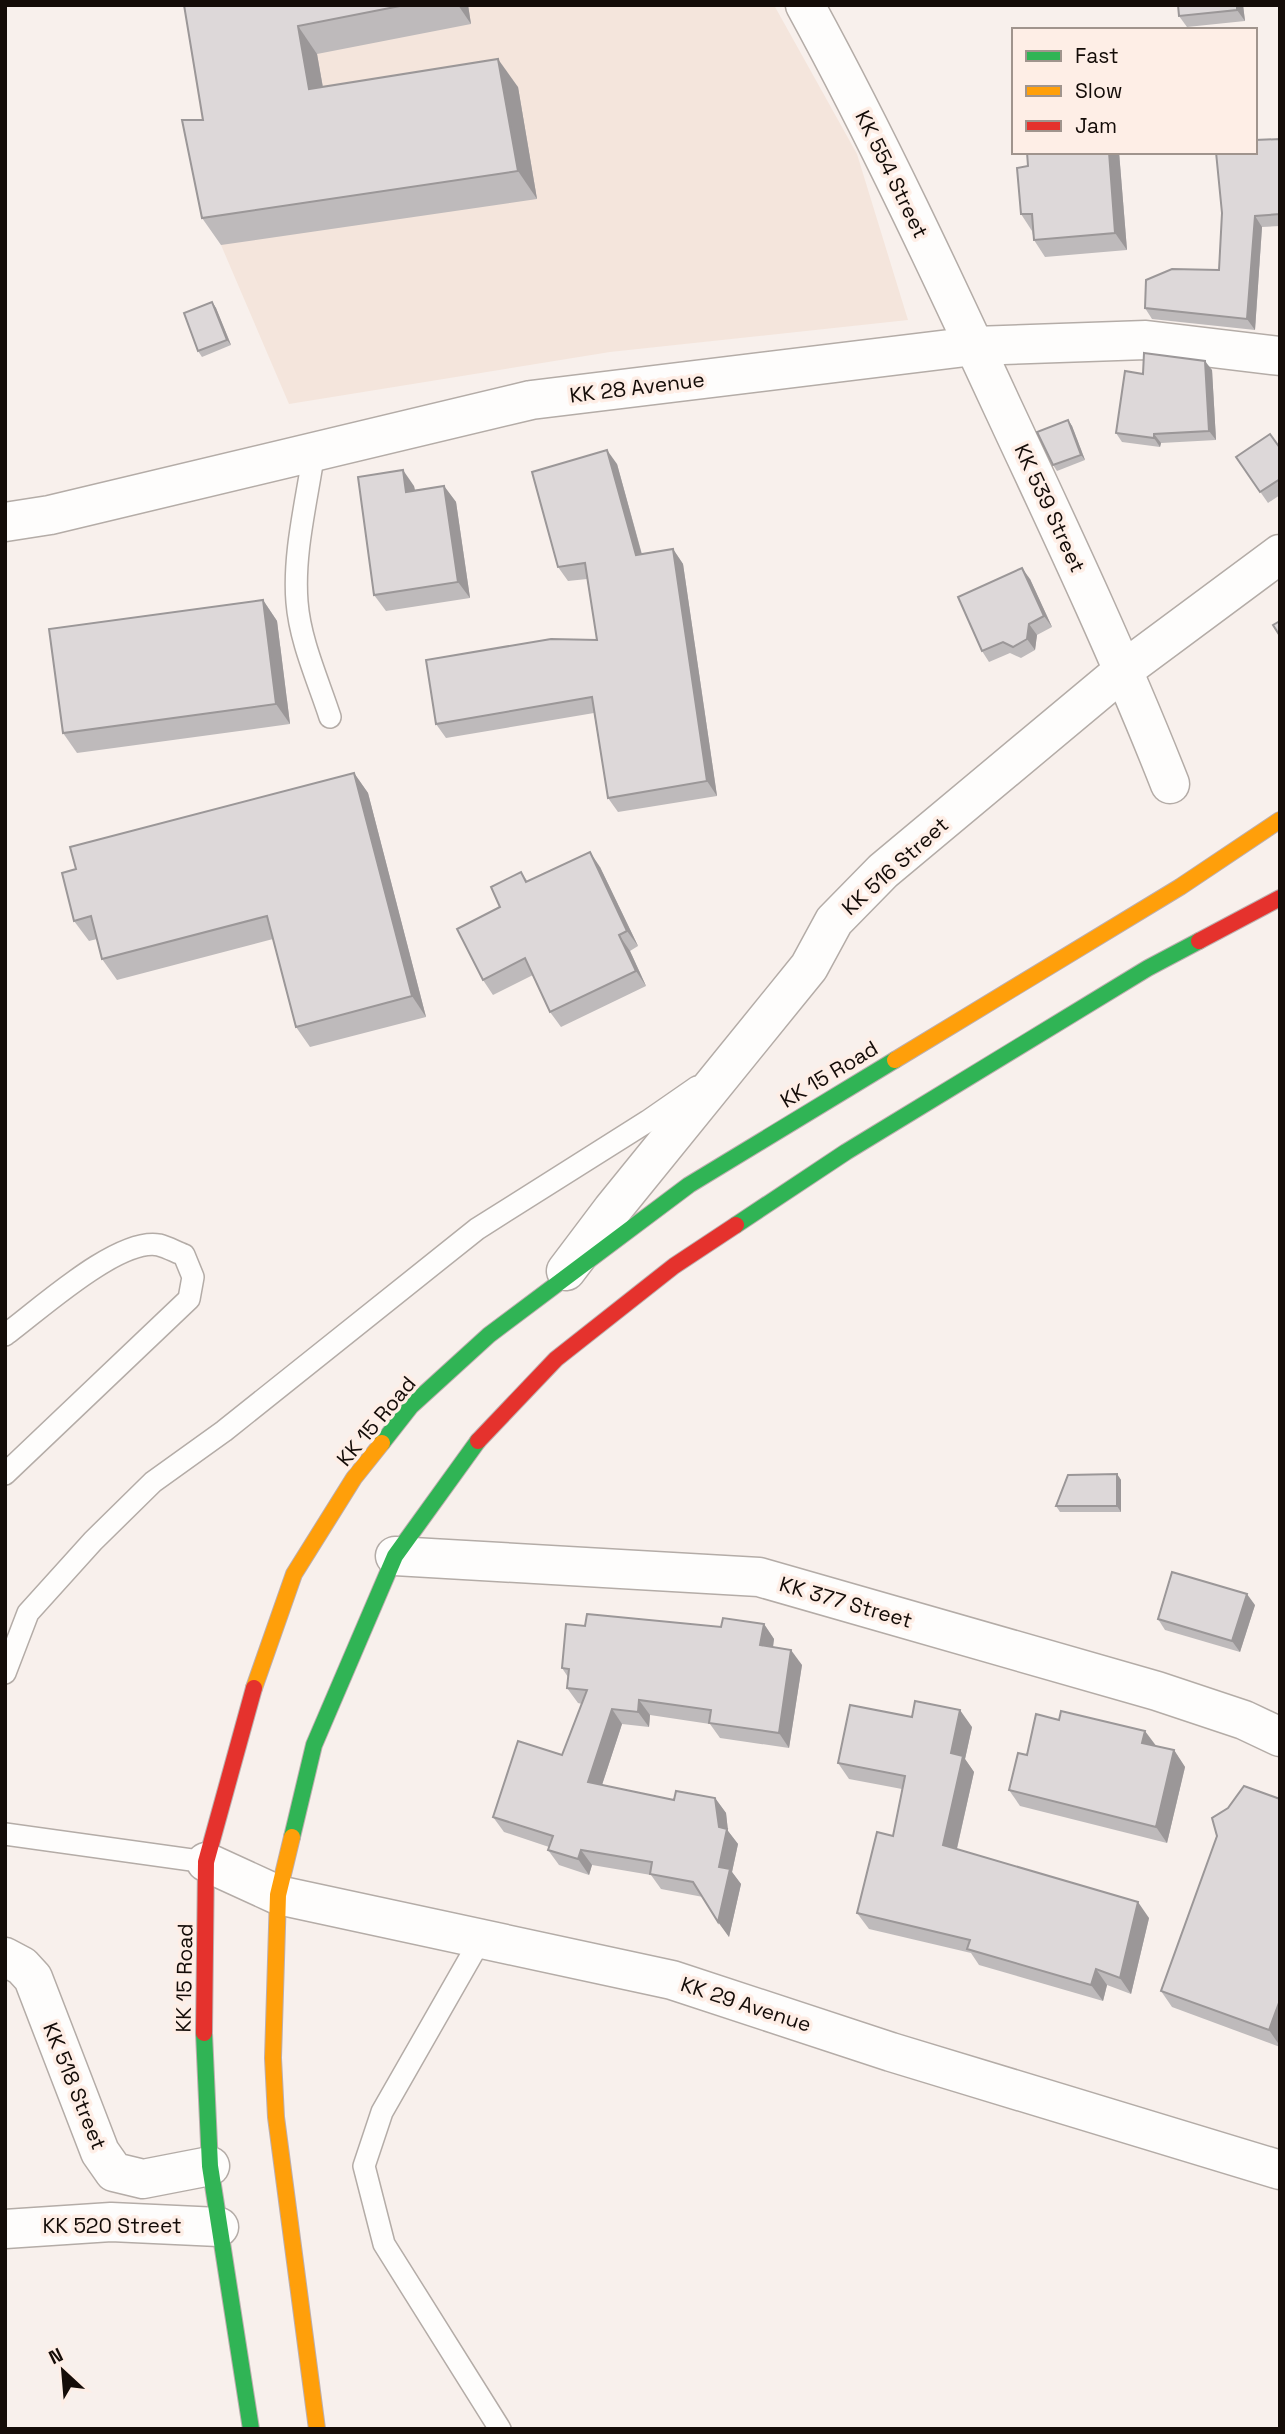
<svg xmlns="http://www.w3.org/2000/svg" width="1285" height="2434" viewBox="0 0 1285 2434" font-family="'Space Grotesk',sans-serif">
<rect width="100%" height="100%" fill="#f8f0ec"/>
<polygon fill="#f4e5dc" points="774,5 857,154 908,320 610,352 289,404 221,245 184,6"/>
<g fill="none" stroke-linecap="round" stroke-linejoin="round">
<g stroke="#b4aca7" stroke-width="24">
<g id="lane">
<path d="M314,451c-7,49 -21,102 -17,151 3,39 21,78 33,115"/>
<path d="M5,1335c33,-24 113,-98 154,-90 8,2 17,7 25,10l9,22 -4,22 -184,175"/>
<polyline points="5,1673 28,1613 93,1541 153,1482 224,1431 477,1229 648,1121 697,1087"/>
<polyline points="5,1834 206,1862"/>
<polyline points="482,1937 382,2112 364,2166 384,2244 500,2429"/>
</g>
</g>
<g stroke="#b4aca7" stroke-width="41">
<g id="street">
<path d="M805,5c72,132 136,269 199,405 58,124 116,247 166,374"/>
<polyline points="5,522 50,515 531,400 974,346 1146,340 1280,356"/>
<polyline points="566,1271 612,1210 809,967 834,921 883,871 1125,669 1280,554"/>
<polyline points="395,1556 759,1577 1157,1691 1244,1720 1280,1737"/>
<polyline points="206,1862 278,1895 672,1980 891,2052 1280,2170"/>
<polyline points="5,1957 22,1966 33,1978 100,2152 114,2172 143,2179 210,2166"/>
<polyline points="5,2229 111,2222 219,2227"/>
</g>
</g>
<g stroke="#bdafaf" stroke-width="18">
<g id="fast">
<polyline points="736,1225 846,1152 1148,968 1199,941"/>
<polyline points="382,1443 411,1406 489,1335 689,1185 895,1060"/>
<polyline points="292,1837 314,1745 395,1556 478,1441"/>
<polyline points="204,2033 210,2166 251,2429"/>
</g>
</g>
<g stroke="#bdafaf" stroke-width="18">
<g id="slow">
<polyline points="895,1060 1180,887 1280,820"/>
<polyline points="254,1688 294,1574 354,1478 382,1443"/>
<polyline points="292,1837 278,1895 273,2058 276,2117 317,2429"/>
</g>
</g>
<g stroke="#bdafaf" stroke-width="18">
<g id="jam">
<polyline points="1199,941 1280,898"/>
<polyline points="478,1441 556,1359 674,1266 736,1225"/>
<polyline points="204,2033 206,1862 254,1688"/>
</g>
</g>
<use href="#lane" stroke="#fefdfc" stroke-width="21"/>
<use href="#street" stroke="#fefdfc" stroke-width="38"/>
<use href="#fast" stroke="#30b455" stroke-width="16"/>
<use href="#slow" stroke="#ff9f0a" stroke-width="16"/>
<use href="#jam" stroke="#e5322d" stroke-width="16"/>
</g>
<g fill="#bebabb">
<polygon points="184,5 468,5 471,24 317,54 323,87 518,87 537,199 221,245 202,218 203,120"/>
<polygon points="1243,5 1245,21 1187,27 1179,16"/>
<polygon points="1280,139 1280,226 1262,227 1255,330 1152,319 1145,308 1219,270"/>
<polygon points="1027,152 1119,152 1127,250 1045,257 1034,240 1032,231 1021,214 1028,166"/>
<polygon points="212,302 216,308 231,345 202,357 198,351"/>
<polygon points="1212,370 1216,440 1161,443 1160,447 1122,442 1116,433 1143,374"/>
<polygon points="1068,420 1072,426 1085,460 1057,471 1053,465"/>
<polygon points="1280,447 1280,495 1268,503 1236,457"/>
<polygon points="617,464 642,554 673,549 683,564 717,796 618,812 608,798 594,713 446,738 436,724 597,640 587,579 568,581 558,567"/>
<polygon points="414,486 415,490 444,486 456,502 470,598 386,611 374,595"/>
<polygon points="1030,579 1052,627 1037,635 1035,650 1021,658 1010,653 989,662 982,651"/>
<polygon points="263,600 277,621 290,724 77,753 63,733"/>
<polygon points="354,773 368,793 426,1017 310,1047 296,1027 273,939 117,980 102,959 97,939 89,941 74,921 76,869"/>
<polygon points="600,867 638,946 630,951 646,986 561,1027 550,1012 533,975 493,995 483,980 500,907 521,872 528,882"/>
<polygon points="1117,1474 1121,1480 1121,1512 1060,1512 1056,1506"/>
<polygon points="1255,1605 1240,1652 1165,1630 1158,1619"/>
<polygon points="764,1624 774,1639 773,1647 802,1665 789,1748 720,1738 710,1724 650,1715 649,1727 622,1724 602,1785 674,1800 715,1798 726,1813 728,1831 738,1844 732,1872 741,1884 729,1937 703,1897 661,1889 651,1875 592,1865 589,1875 559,1865 548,1850 549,1847 504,1832 493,1817 562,1755 582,1704 578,1703 567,1688 568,1677 562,1668 585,1626 721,1627"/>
<polygon points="912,1717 972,1727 965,1759 974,1772 957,1849 1149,1918 1131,1994 1107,1985 1103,2001 979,1965 971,1953 869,1929 857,1913 893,1836 902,1789 849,1779 838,1763"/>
<polygon points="1156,1746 1174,1750 1185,1767 1167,1843 1020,1806 1009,1790 1027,1755"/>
<polygon points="1280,1799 1280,2047 1172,2007 1161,1991"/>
</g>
<g fill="#9b9798">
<polygon points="458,5 468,5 471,24"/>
<polygon points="1237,5 1243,5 1245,21 1237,10"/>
<polygon points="298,26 317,54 328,117 309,89"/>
<polygon points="498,59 518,87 537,199 518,171"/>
<polygon points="1109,152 1119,152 1127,250 1115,233"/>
<polygon points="1255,216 1262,227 1255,330 1247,319"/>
<polygon points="212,302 216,308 231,345 227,340"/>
<polygon points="1205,361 1212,370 1216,440 1209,431"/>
<polygon points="1068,420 1072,426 1085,460 1081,455"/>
<polygon points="1154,434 1161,443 1160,447 1154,438"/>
<polygon points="607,450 617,464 646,570 636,555"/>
<polygon points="403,470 414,486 418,508 406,492"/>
<polygon points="444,486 456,502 470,598 458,582"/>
<polygon points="673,549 683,564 717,796 707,781"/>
<polygon points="1022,568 1030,579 1052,627 1044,616"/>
<polygon points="263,600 277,621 290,724 276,704"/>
<polygon points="1029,624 1037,635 1035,650 1027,639"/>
<polygon points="354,773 368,793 426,1017 412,996"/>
<polygon points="590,852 600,867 638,946 627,931"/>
<polygon points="619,935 630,951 646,986 636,971"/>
<polygon points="1117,1474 1121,1480 1121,1512 1117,1506"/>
<polygon points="1247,1594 1255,1605 1240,1652 1232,1641"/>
<polygon points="764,1624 774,1639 771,1661 760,1645"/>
<polygon points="791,1650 802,1665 789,1748 779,1733"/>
<polygon points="639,1700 650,1715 649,1727 638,1712"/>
<polygon points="612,1709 622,1724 598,1797 588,1782"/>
<polygon points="960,1710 972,1727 965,1759 974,1772 954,1861 943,1845 951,1753"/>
<polygon points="1145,1731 1157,1747 1142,1743"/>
<polygon points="1174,1750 1185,1767 1167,1843 1156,1827"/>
<polygon points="715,1798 726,1813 728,1831 738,1844 732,1872 741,1884 729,1937 718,1922 719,1827"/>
<polygon points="581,1850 592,1865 589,1875 578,1859"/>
<polygon points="1138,1902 1149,1918 1131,1994 1120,1978"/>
<polygon points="1096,1969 1107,1985 1103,2001 1091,1985"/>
<polygon points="1280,2000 1280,2046 1269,2030"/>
</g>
<g fill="#ddd8d9" stroke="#9b9798" stroke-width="2">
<polygon points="184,5 405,5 298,26 309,89 498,59 518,171 202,218 182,120 203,120"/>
<polygon points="1178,5 1237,5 1237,10 1179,16"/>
<polygon points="1280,139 1280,214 1255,216 1247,319 1145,308 1146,280 1172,269 1219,270 1222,213 1216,152 1255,152 1255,140"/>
<polygon points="1027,152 1109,152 1115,233 1034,240 1032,214 1021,214 1017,168 1028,166"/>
<polygon points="212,302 227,340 198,351 184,313"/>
<polygon points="1144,353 1205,361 1209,431 1154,434 1154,438 1116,433 1125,371 1143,374"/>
<polygon points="1068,420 1081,455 1053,465 1037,432"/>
<polygon points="1270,434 1280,448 1280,479 1260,492 1236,457"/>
<polygon points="607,450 636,555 673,549 707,781 608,798 592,697 436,724 426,660 551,639 597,640 585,563 558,567 532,472"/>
<polygon points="403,470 406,492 444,486 458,582 374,595 358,477"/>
<polygon points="1022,568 1044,616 1029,624 1027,639 1013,647 1003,642 982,651 958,597"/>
<polygon points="263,600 276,704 63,733 49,629"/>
<polygon points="1280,621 1280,636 1273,625"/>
<polygon points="354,773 412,996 296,1027 267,916 102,959 91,916 74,921 62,873 76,869 70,847"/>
<polygon points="590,852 627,931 619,935 636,971 550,1012 525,958 483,980 457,929 500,907 491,887 521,872 526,882"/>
<polygon points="1117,1474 1117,1506 1056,1506 1068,1475"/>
<polygon points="1172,1572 1247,1594 1232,1641 1158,1619"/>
<polygon points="587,1614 721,1627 723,1618 764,1624 760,1645 791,1650 779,1733 709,1723 711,1710 639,1700 638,1712 612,1709 588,1782 674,1800 676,1791 715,1798 719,1827 727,1829 719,1867 730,1869 718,1922 693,1882 650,1874 652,1862 581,1850 578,1859 548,1850 553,1836 493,1817 518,1741 562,1755 587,1690 567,1688 569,1669 562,1668 566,1624 585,1626"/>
<polygon points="915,1701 960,1710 951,1753 963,1756 943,1845 1138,1902 1120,1978 1096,1969 1091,1985 967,1949 970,1940 857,1913 877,1832 893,1836 905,1776 838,1763 850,1705 912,1717"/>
<polygon points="1061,1711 1145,1731 1142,1743 1174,1750 1156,1827 1009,1790 1018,1753 1027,1755 1036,1714 1059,1720"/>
<polygon points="1244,1786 1280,1799 1280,2000 1269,2030 1161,1991 1217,1836 1212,1818 1228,1808"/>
</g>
<g text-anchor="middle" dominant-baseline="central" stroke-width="7" stroke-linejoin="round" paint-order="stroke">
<g font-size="21" fill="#140c08" stroke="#feeee6">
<text transform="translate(892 174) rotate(64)">KK 554 Street</text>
<text transform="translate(637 387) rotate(-7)">KK 28 Avenue</text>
<text transform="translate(1050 508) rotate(65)">KK 539 Street</text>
<text transform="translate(895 866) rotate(-42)">KK 516 Street</text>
<text transform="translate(829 1074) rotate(-31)">KK 15 Road</text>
<text transform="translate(376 1421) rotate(-50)">KK 15 Road</text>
<text transform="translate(846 1602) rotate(16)">KK 377 Street</text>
<text transform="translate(184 1978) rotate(-89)">KK 15 Road</text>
<text transform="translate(746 2004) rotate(18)">KK 29 Avenue</text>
<text transform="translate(75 2086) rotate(68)">KK 518 Street</text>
<text x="112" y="2225">KK 520 Street</text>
</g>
</g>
<rect width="1285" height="2434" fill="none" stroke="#140c08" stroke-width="14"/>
<rect x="1012" y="28" width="245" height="126" fill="#feeee6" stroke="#a0948d" stroke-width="2"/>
<rect x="1026" y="51" width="35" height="10" fill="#30b455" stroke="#a0948d" stroke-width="2"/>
<text x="1075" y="63" font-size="21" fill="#140c08">Fast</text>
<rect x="1026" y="86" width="35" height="10" fill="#ff9f0a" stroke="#a0948d" stroke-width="2"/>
<text x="1075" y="98" font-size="21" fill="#140c08">Slow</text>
<rect x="1026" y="121" width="35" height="10" fill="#e5322d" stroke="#a0948d" stroke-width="2"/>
<text x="1075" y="133" font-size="21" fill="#140c08">Jam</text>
<g transform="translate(63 2371) rotate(334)" stroke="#feeee6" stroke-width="5" paint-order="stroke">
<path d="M0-5L12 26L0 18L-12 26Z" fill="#140c08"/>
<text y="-10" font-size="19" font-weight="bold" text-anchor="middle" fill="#140c08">N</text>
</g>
</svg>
